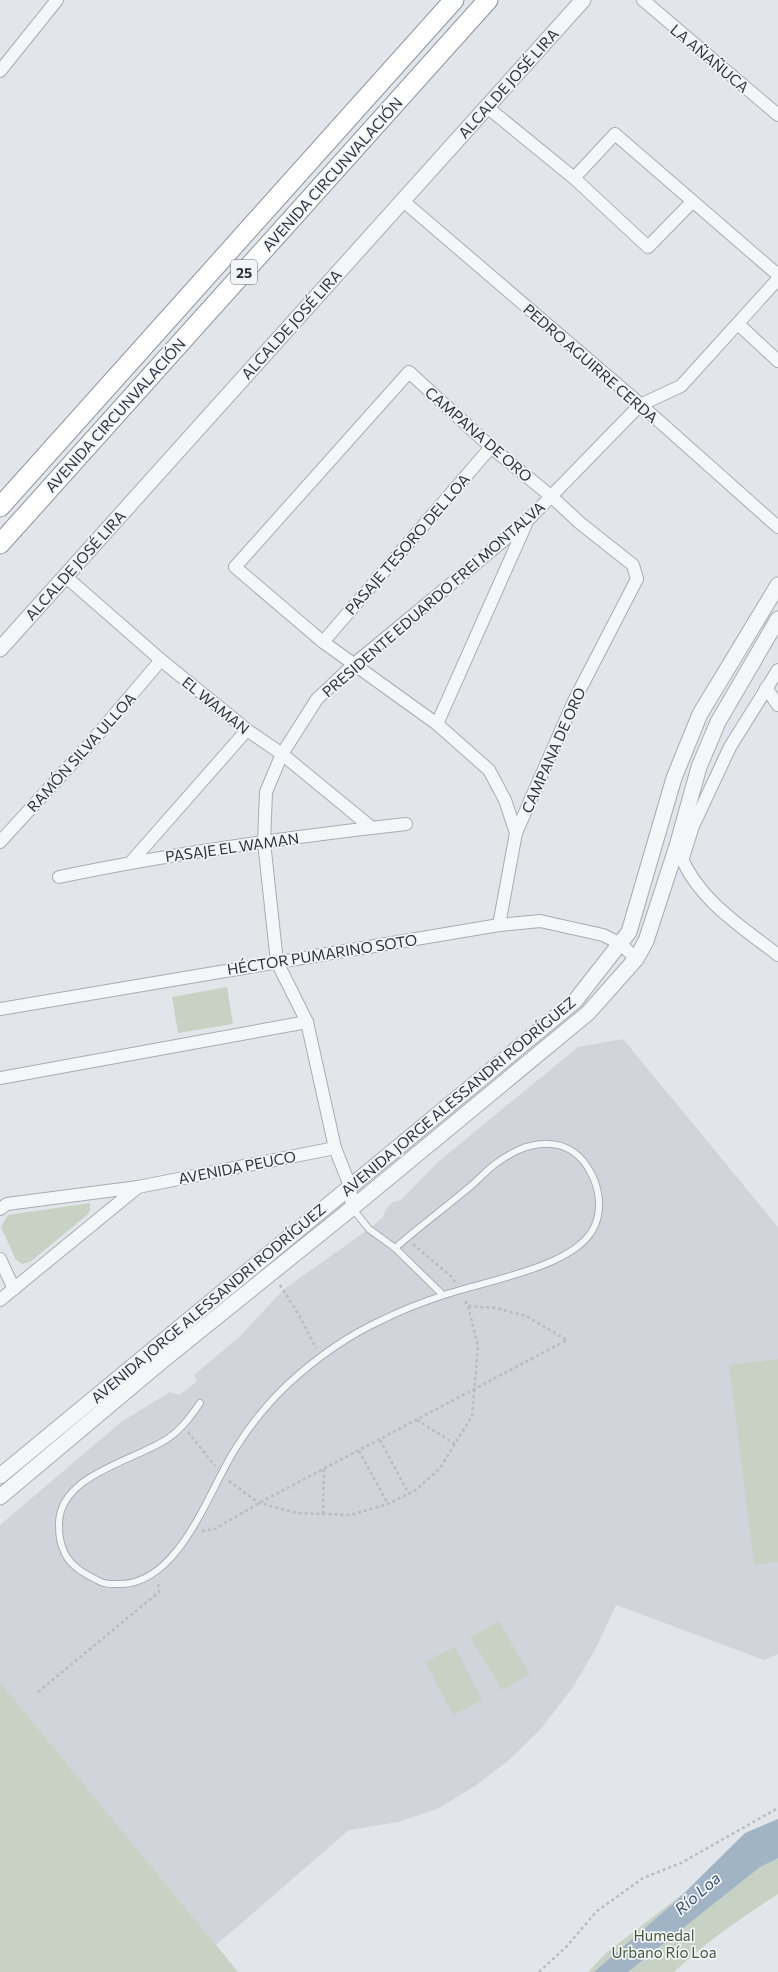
<svg xmlns="http://www.w3.org/2000/svg" width="778" height="1972" viewBox="0 0 778 1972" font-family="Commissioner,sans-serif">
<rect width="100%" height="100%" fill="#e2e5e9"/>
<polygon fill="#d1d5db" points="623,1039 778,1227 778,1654 764,1660 616,1605 597,1646 573,1687 540,1730 509,1760 475,1786 439,1808 398,1822 349,1830 216,1945 0,1682 0,1525 121,1422 170,1392 179,1395 189,1388 197,1381 194,1375 239,1337 284,1289 369,1229 383,1217 386,1209 393,1202 401,1200 438,1162 578,1047"/>
<g fill="#c8d2c4">
<polygon points="227,987 233,1024 178,1033 172,997"/>
<polygon points="90,1203 90,1210 87,1215 30,1262 22,1264 16,1260 1,1227 8,1215"/>
<polygon points="778,1359 778,1562 754,1565 729,1365"/>
<polygon points="499,1621 530,1675 502,1690 470,1637"/>
<polygon points="455,1647 482,1700 453,1715 425,1662"/>
<polygon points="0,1682 216,1945 238,1972 0,1972"/>
<path d="M778,1832v62c-37,24 -72,48 -104,78h-86l18,-19 99,-76z"/>
</g>
<polygon fill="#a1b4c6" points="778,1819 778,1858 760,1867 628,1972 594,1972 675,1902 745,1833"/>
<g fill="none" stroke-linecap="round" stroke-linejoin="round">
<g stroke="#a8acb3" stroke-width="8">
<g id="service">
<polyline points="352,1208 369,1229 395,1248 443,1295"/>
<path d="M200,1403c-9,13 -19,27 -33,36 -33,22 -109,36 -108,86 0,11 1,18 6,29 7,13 20,20 32,26 8,5 15,4 24,4 58,-1 87,-91 113,-133 14,-23 33,-47 53,-66 28,-26 60,-49 95,-65 20,-10 41,-18 62,-25 40,-14 126,-27 148,-64 11,-18 8,-41 -1,-58 -21,-40 -61,-34 -93,-11 -12,8 -21,20 -32,28 -24,20 -48,38 -71,58"/>
</g>
</g>
<g stroke="#a8acb3" stroke-width="14">
<g id="minor">
<polyline points="643,0 778,115"/>
<polyline points="0,71 57,0"/>
<polyline points="487,107 574,178 615,134 778,275"/>
<polyline points="574,178 648,247 692,202"/>
<polyline points="402,200 632,397 778,527"/>
<polyline points="738,324 778,361"/>
<polyline points="65,576 161,660 247,730 282,754 372,828"/>
<polyline points="323,642 491,447"/>
<polyline points="766,688 778,705"/>
<polyline points="437,724 526,524"/>
<polyline points="0,842 87,747 161,660"/>
<path d="M680,854c17,45 62,73 98,101"/>
<polyline points="682,861 693,826 730,747 778,670"/>
<polyline points="131,862 247,730"/>
<path d="M59,877c114,-24 231,-40 347,-53"/>
<polyline points="499,925 516,833 505,800 489,770 437,724 323,642 235,567 409,372 491,447 552,497 580,523 633,565 637,579 574,701 516,833"/>
<polyline points="0,1009 499,925 540,921 603,935 621,944 636,959"/>
<polyline points="0,1078 307,1022"/>
<polyline points="352,1208 350,1186 335,1148 307,1022 277,962 264,842 266,792 282,754 317,699 353,665 527,521 640,405 681,386 778,279"/>
<polyline points="0,1209 7,1204 138,1187"/>
<polyline points="0,1259 14,1289"/>
<polyline points="0,1300 138,1187 335,1148"/>
</g>
</g>
<g stroke="#a8acb3" stroke-width="17">
<g id="tertiary">
<polyline points="0,649 583,0"/>
<polyline points="0,1476 575,1001 629,932 674,778 700,714 778,585"/>
<polyline points="0,1497 162,1361 352,1208 588,1013 636,959 646,941 677,846 699,767 718,722 778,619"/>
</g>
</g>
<g stroke="#8b949f" stroke-width="21">
<g id="trunk">
<polyline points="0,507 454,0"/>
<polyline points="0,544 488,0"/>
</g>
</g>
<g stroke="#b9bcc1" stroke-width="2.5" stroke-dasharray="3 3" stroke-linecap="butt">
<polyline points="413,1244 453,1278 455,1283"/>
<polyline points="280,1285 299,1315 316,1348"/>
<polyline points="417,1420 455,1444"/>
<polyline points="188,1432 215,1466"/>
<polyline points="380,1440 409,1494"/>
<polyline points="359,1451 388,1504"/>
<polyline points="229,1481 259,1503 297,1513 350,1515 388,1504 416,1490 440,1468 472,1416 478,1346 468,1306"/>
<polyline points="323,1514 324,1469"/>
<polyline points="202,1531 215,1529 259,1503 567,1340 526,1316 495,1308 468,1306 464,1299"/>
<polyline points="38,1692 159,1592 158,1581"/>
<polyline points="539,1972 567,1946 596,1912 643,1878 681,1863 778,1808"/>
</g>
<use href="#service" stroke="#f5f6f8" stroke-width="6"/>
<use href="#minor" stroke="#f5f6f8" stroke-width="12"/>
<use href="#tertiary" stroke="#f5f6f8" stroke-width="15"/>
<use href="#trunk" stroke="#fff" stroke-width="19"/>
</g>
<g text-anchor="middle" dominant-baseline="central" stroke-width="3.5" stroke-linejoin="round" paint-order="stroke">
<rect fill="#f2f4f7" stroke="#676e77" stroke-width="1" x="231" y="260" width="26" height="24" rx="3"/>
<g font-size="14" font-weight="bold" fill="#2c3440">
<text x="244" y="272">25</text>
</g>
<g font-size="15" fill="#2c3440" stroke="#f2f4f7">
<text transform="translate(710 58) rotate(40)">LA AÑAÑUCA</text>
<text transform="translate(508 83) rotate(-48)">ALCALDE JOSÉ LIRA</text>
<text transform="translate(332 174) rotate(-48)">AVENIDA CIRCUNVALACIÓN</text>
<text transform="translate(291 324) rotate(-48)">ALCALDE JOSÉ LIRA</text>
<text transform="translate(591 363) rotate(41)">PEDRO AGUIRRE CERDA</text>
<text transform="translate(115 415) rotate(-48)">AVENIDA CIRCUNVALACIÓN</text>
<text transform="translate(479 434) rotate(41)">CAMPANA DE ORO</text>
<text transform="translate(407 544) rotate(-49)">PASAJE TESORO DEL LOA</text>
<text transform="translate(75 565) rotate(-48)">ALCALDE JOSÉ LIRA</text>
<text transform="translate(433 599) rotate(-41)">PRESIDENTE EDUARDO FREI MONTALVA</text>
<text transform="translate(216 705) rotate(39)">EL WAMAN</text>
<text transform="translate(553 750) rotate(-66)">CAMPANA DE ORO</text>
<text transform="translate(81 752) rotate(-48)">RAMÓN SILVA ULLOA</text>
<text transform="translate(232 847) rotate(-8)">PASAJE EL WAMAN</text>
<text transform="translate(322 954) rotate(-9)">HÉCTOR PUMARINO SOTO</text>
<text transform="translate(458 1096) rotate(-40)">AVENIDA JORGE ALESSANDRI RODRÍGUEZ</text>
<text transform="translate(237 1167) rotate(-11)">AVENIDA PEUCO</text>
<text transform="translate(208 1303) rotate(-40)">AVENIDA JORGE ALESSANDRI RODRÍGUEZ</text>
</g>
<g font-size="15" fill="#425a3b" stroke="#f2f4f7">
<text x="664" y="1935">Humedal<tspan x="664" dy="17">Urbano Río Loa</tspan></text>
</g>
<g font-size="16" font-style="italic" fill="#3a5470" stroke="#f2f4f7">
<text transform="translate(697 1893) rotate(-41)">Río Loa</text>
</g>
</g>
</svg>
